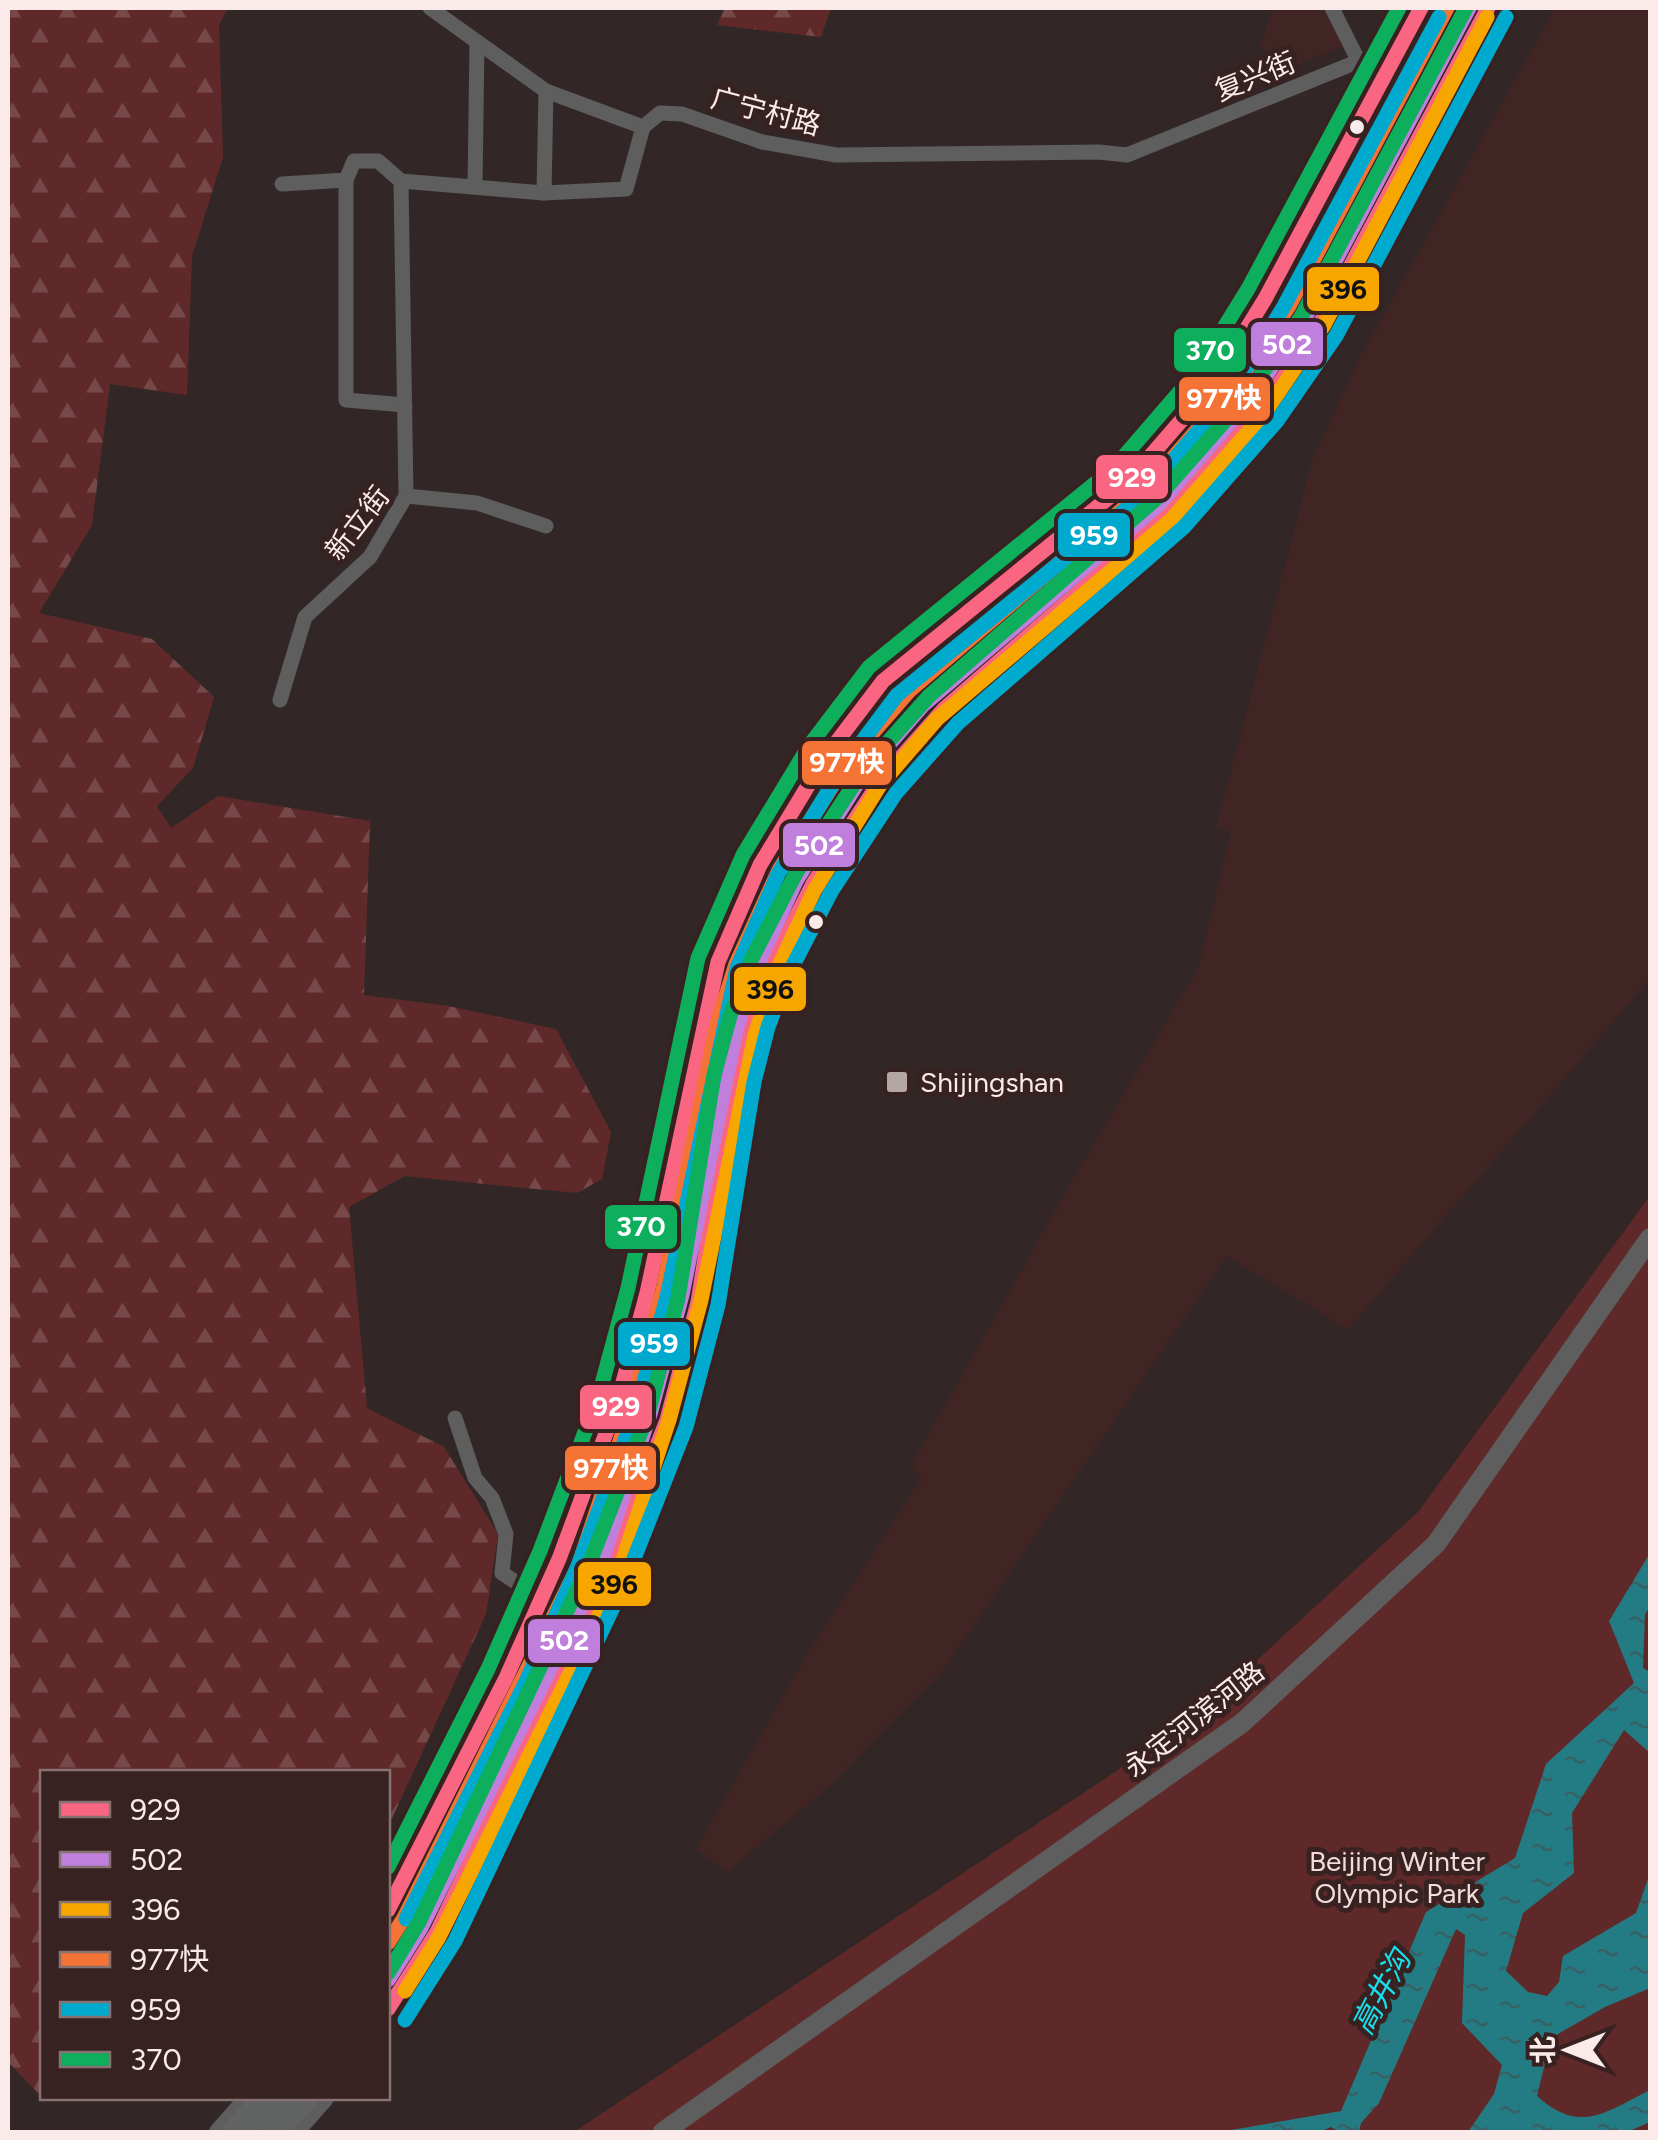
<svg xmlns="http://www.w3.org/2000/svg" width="1658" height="2140" viewBox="0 0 1658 2140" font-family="Figtree,'Noto Sans SC',sans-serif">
<defs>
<pattern id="forest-firs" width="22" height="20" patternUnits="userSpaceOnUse" patternTransform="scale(2.5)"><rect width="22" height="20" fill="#5f2929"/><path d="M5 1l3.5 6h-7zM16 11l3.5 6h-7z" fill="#774848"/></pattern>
<pattern id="water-ripples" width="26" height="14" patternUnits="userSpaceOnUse" patternTransform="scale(2.5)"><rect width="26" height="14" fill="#237c83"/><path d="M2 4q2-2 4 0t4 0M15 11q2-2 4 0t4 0" fill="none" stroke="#376164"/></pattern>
</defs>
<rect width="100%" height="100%" fill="#322726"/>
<g fill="#402524">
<polygon points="1273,8 1324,8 1345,46 1294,66 1259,48"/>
<polygon points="1555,8 1650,8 1650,979 1348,1330 1227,1256 940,1675 831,1785 727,1872 696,1849 804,1659 921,1479 911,1465 1069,1186 1198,968 1231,833 1216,828 1313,458 1360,357"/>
</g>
<g fill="url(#forest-firs)">
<polygon points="8,8 228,8 219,25 223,157 192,256 187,395 110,384 92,525 39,613 152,639 214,697 193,768 157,806 171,828 218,796 370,821 364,995 448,1006 556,1029 611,1132 602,1179 577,1193 405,1176 349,1207 367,1408 444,1447 498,1534 486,1614 388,1827 388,1772 42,1772 42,2094 38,2093 8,2062"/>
<polygon points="725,8 831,8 821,37 717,25"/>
</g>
<polygon fill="#5f2929" points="1650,1196 1650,2132 574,2132 1190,1722 1418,1512"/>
<path fill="url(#water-ripples)" d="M1650,1553v54l-5,7 -2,54 7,4v81l-26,-23 -52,83 2,60 -51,40 -17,58 22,21 19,4 12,-14 4,-26 73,-43 14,-40v115l-45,19 -54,31 -14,58c43,39 69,16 113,-6v32l-23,10h-159l26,-38 8,-29 -40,-42 3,-88 -9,-6 -77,174 -18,20 -2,9h-19l-9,-5 -12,5h-99l121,-21 85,-199 89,-54 31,-94 88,-81 -25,-62z"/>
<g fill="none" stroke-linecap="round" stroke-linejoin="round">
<g stroke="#5e5e5e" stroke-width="15">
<polyline points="430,8 546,91 643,127"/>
<polyline points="1332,8 1359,62"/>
<polyline points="643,127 660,113 682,114 762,142 836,155 1099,152 1127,155 1401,44"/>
<polyline points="346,180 346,400 405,405"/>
<polyline points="401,181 406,496"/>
<polyline points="282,184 346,180 354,161 378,161 401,181 544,193 626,189 643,127"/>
<polyline points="475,187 477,42"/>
<polyline points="544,193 546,91"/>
<polyline points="280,700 305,617 370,557 406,496 477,503 546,526"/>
<polyline points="455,1418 475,1478 492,1498 506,1534 502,1573 541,1599"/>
</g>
<g stroke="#5e5e5e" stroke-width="20">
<polyline points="1156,450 1212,385 1265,299 1421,8"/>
<polyline points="851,723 883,681 929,644"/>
<polyline points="771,964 814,882 880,781 944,709 1171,512 1261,410 1318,327 1488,8"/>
<polyline points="628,1519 667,1420 698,1302 716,1190"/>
<polyline points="563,1551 618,1401 659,1235"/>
<polyline points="388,1910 438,1811"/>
<polyline points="388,2009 437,1932 495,1808"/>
<polyline points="219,2132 249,2098"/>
<polyline points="294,2132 324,2098"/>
<polyline points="663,2132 1242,1723 1436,1544 1650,1238"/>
</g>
<g stroke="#626464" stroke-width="28">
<polyline points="657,1316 705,1073 731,966 769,868 837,760 896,689 1139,488 1227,392 1285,305 1440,8"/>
<polyline points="388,1938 401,1918 572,1564 631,1409 640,1377"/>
<polyline points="388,1980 421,1928 597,1575 650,1414 682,1295 736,1030 754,972 796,881 864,773 923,705 1158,505 1249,401 1306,316 1469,8"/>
<polyline points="236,2132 269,2098"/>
<polyline points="272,2132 303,2098"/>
</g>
<g stroke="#372221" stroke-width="22">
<g id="bus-1">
<polyline points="388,1910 506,1678 559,1559 618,1401 647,1293 718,962 760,865 826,756 883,681 1128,482 1212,385 1265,299 1421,8"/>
<polyline points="388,2009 437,1932 606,1575 667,1420 698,1302 734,1078 749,1021 770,967 814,882 880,781 944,709 1171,512 1261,410 1318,327 1488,8"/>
</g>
</g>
<g stroke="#372221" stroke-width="22">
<polyline id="bus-2" points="388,1980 421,1928 597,1575 650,1414 682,1295 736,1030 754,972 796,881 864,773 923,705 1158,505 1249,401 1306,316 1469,8"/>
</g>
<g stroke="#372221" stroke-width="22">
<polyline id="bus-3" points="405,1991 439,1937 616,1581 669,1420 701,1300 755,1035 773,979 814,891 880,785 937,719 1171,520 1264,414 1324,325 1487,17"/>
</g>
<g stroke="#372221" stroke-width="22">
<polyline id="bus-4" points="388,1943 404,1918 578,1567 631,1408 663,1290 717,1024 736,964 779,870 848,761 909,691 1144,491 1233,389 1289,306 1447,8"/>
</g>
<g stroke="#372221" stroke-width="22">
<g id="bus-5">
<polyline points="406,1919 524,1686 578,1566 637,1408 667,1297 737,968 778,874 843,767 897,695 1142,496 1228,397 1283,308 1439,17"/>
<polyline points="405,2020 455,1941 624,1584 686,1427 718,1305 754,1082 768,1027 788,975 831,892 896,793 958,723 1184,527 1277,421 1336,336 1506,17"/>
</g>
</g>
<g stroke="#372221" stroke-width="22">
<g id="bus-6">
<polyline points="388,1867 488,1669 540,1551 599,1395 628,1288 698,958 743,855 809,746 869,667 1114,468 1196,373 1248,289 1399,8"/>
<polyline points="388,1973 419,1922 588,1567 648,1414 678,1298 714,1075 730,1016 752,958 796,873 864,769 929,696 1157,498 1245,398 1301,317 1466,8"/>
</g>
</g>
<use href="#bus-1" stroke="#fa6682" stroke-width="15"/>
<use href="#bus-2" stroke="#c07fdc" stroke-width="15"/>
<use href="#bus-3" stroke="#f7a600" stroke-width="15"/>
<use href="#bus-4" stroke="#f57335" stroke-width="15"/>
<use href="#bus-5" stroke="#00a9ce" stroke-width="15"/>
<use href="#bus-6" stroke="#0daf5c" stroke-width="15"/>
</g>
<g fill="#faebea" stroke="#372221" stroke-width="4">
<circle cx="1357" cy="127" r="9"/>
<circle cx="816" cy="922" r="9"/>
</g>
<rect fill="#b4a6a5" stroke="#372221" stroke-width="4" x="885" y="1070" width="24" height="24" rx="5"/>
<g text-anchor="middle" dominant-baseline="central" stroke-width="10" stroke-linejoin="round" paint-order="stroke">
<g font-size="28" fill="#faebea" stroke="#372221">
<text transform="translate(1255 76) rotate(-22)">复兴街</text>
<text transform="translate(766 111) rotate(15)">广宁村路</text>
<text transform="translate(357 523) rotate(-52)">新立街</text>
<text transform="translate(1194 1719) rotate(-38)">永定河滨河路</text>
</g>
<g font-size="28" fill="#faebea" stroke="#372221" text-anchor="start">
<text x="920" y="1082">Shijingshan</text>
</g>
<g font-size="28" fill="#f4dbda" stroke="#372221">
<text x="1397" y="1861">Beijing Winter<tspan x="1397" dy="32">Olympic Park</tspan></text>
</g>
<g font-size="30" font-style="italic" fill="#15e1ef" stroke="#372221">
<text transform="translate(1381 1992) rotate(-62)">高井沟</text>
</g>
</g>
<g stroke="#372221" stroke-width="4">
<rect x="1305" y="265" width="76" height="48" rx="10" fill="#f7a600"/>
<rect x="1249" y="320" width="76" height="48" rx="10" fill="#c07fdc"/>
<rect x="1172" y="326" width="76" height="48" rx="10" fill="#0daf5c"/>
<rect x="1177" y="375" width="95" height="48" rx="10" fill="#f57335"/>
<rect x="1094" y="453" width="76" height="48" rx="10" fill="#fa6682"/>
<rect x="1056" y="511" width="76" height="48" rx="10" fill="#00a9ce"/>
<rect x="800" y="739" width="94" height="48" rx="10" fill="#f57335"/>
<rect x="781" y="821" width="76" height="48" rx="10" fill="#c07fdc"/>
<rect x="732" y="965" width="76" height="48" rx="10" fill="#f7a600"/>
<rect x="603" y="1203" width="76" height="48" rx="10" fill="#0daf5c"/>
<rect x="616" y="1320" width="76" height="48" rx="10" fill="#00a9ce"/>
<rect x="578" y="1383" width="76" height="48" rx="10" fill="#fa6682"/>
<rect x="563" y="1444" width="95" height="48" rx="10" fill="#f57335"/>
<rect x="576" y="1560" width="77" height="48" rx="10" fill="#f7a600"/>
<rect x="526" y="1617" width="76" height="48" rx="10" fill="#c07fdc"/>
</g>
<g font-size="28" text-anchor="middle" font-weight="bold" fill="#fff">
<text x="1287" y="354">502</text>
<text x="1210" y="360">370</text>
<text x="1224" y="408">977快</text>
<text x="1132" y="487">929</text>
<text x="1094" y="545">959</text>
<text x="847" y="772">977快</text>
<text x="819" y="855">502</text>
<text x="641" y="1236">370</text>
<text x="654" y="1353">959</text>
<text x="616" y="1416">929</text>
<text x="611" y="1478">977快</text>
<text x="564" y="1650">502</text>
</g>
<g font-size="28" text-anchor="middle" font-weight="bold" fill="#111">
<text x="1343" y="299">396</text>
<text x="770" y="999">396</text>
<text x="614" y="1594">396</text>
</g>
<rect width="1658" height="2140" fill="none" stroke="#faebea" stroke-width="20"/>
<rect x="40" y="1770" width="350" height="330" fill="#372221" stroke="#857271" stroke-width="2.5"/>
<rect x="60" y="1802" width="50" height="15" fill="#fa6682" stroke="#857271" stroke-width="2.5"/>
<text x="130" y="1820" font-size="30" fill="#faebea">929</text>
<rect x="60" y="1852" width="50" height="15" fill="#c07fdc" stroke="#857271" stroke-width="2.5"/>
<text x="130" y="1870" font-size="30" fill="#faebea">502</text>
<rect x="60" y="1902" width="50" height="15" fill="#f7a600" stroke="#857271" stroke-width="2.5"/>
<text x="130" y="1920" font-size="30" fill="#faebea">396</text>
<rect x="60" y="1952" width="50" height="15" fill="#f57335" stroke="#857271" stroke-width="2.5"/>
<text x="130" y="1970" font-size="30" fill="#faebea">977快</text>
<rect x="60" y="2002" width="50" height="15" fill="#00a9ce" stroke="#857271" stroke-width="2.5"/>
<text x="130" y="2020" font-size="30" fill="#faebea">959</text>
<rect x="60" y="2052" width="50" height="15" fill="#0daf5c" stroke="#857271" stroke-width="2.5"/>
<text x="130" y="2070" font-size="30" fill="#faebea">370</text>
<g transform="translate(1568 2050) rotate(270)" stroke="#372221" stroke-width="8" paint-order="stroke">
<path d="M0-8L18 38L0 25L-18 38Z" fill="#faebea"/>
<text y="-15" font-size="28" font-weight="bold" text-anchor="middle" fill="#faebea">北</text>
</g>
</svg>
